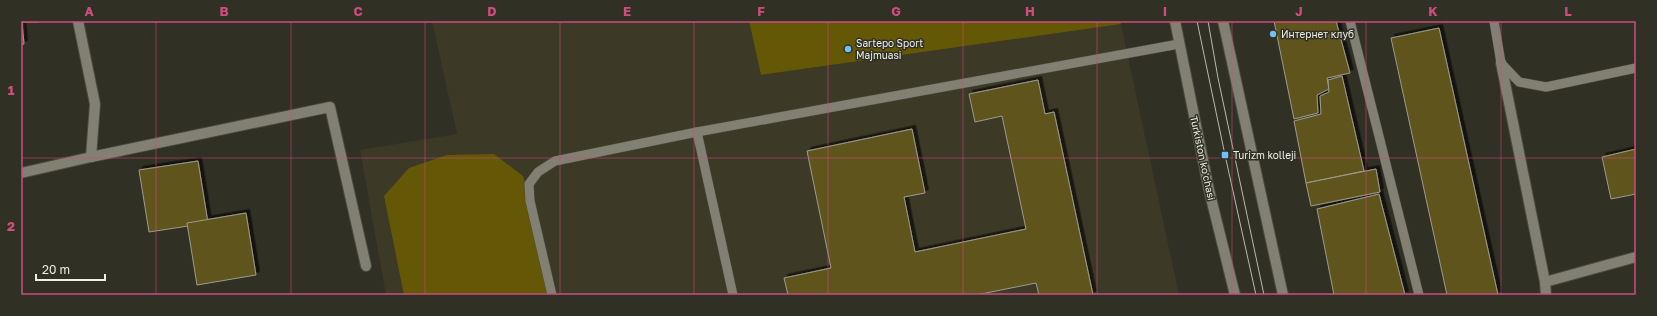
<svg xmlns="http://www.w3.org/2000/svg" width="1657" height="316" viewBox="0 0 1657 316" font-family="'Golos Text',sans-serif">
<defs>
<filter id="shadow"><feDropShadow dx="3.5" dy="-3.5" stdDeviation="0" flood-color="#0009"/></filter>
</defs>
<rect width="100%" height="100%" fill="#313025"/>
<polygon fill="#3c3927" points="432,21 749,21 761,75 1121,24 1179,295 386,295 360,150 457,134"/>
<g fill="#645807">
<polygon points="749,21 1120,21 1121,24 761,75"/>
<polygon points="494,154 523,176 533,211 549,295 404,295 384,196 409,168 447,155"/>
</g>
<g fill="#5e551e" stroke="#9d9b8e" filter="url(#shadow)">
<polygon points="21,21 38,21 38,22 22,22 24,44 21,45"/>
<polygon points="1274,21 1336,21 1350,73 1327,78 1329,89 1317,95 1318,113 1294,119"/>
<polygon points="1439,28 1498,295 1447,295 1391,38"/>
<polygon points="1342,76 1364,171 1306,183 1294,121 1321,114 1320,96 1329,92 1328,80"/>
<polygon points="1038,80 1045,114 1054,112 1093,295 1039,295 1036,283 976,295 788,295 784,278 831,268 807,151 912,129 925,193 904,197 915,252 1026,229 1002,116 975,122 969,94"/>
<polygon points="1636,149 1636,194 1611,199 1602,157"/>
<polygon points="198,161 208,223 149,232 139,170"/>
<polygon points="1376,169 1380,192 1311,206 1306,183"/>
<polygon points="1379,194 1405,295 1334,295 1317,209"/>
<polygon points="246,213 256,275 197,285 187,223"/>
</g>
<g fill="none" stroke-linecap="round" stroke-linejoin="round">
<g stroke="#4c4b42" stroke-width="10">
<g id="lane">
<polyline points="1350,21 1419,295"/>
<polyline points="1494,21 1501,63 1519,82 1546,87 1636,68"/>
<polyline points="697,132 733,295"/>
<polyline points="552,295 530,201 529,184 538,172 555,161 697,132 1179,44"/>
</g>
</g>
<g stroke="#4c4b42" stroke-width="12">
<g id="street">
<polyline points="1501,63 1545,282 1546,295"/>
<polyline points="91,157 330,107 366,266"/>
<polyline points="21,173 91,157 95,104 78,21"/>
<polyline points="1545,282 1636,257"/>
</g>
</g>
<g stroke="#4c4b42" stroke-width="12">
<g id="secondary">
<polyline points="1175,21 1209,190 1235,295"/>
<polyline points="1223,21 1283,295"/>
</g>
</g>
<use href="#lane" stroke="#828073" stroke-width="9"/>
<use href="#street" stroke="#828073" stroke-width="10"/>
<use href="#secondary" stroke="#828073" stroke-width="10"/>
<g stroke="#bab9b0" stroke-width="1">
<polyline points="1197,21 1225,155 1256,295"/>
<polyline points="1208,21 1218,78 1264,295"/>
</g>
</g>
<path fill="none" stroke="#cd4d7e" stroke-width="1" stroke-opacity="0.55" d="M156,21v274M291,21v274M425,21v274M560,21v274M694,21v274M828,21v274M963,21v274M1097,21v274M1232,21v274M1366,21v274M1501,21v274M21,158h1615"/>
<g fill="#70c1f4" stroke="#313025" stroke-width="1.5">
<circle cx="1273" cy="34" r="4"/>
<circle cx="848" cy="49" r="4"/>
<rect x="1221" y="151" width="8" height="8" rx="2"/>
</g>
<g text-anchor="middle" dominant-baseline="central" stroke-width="3" stroke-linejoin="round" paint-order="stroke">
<g font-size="10" fill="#eeede6" stroke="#313025" text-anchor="start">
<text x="1281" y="34">Интернет клуб</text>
<text x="856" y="43">Sartepo Sport<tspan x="856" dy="12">Majmuasi</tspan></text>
<text x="1233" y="155">Turizm kolleji</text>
</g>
<g font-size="10" fill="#eeede6" stroke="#313025">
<text transform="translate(1203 158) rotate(78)">Turkiston ko'chasi</text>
</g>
</g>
<rect width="1657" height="316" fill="none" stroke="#313025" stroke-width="44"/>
<path d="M36 274v6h69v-6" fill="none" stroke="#eeede6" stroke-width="2"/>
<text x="42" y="274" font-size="12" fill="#eeede6" stroke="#313025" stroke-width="3" paint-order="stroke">20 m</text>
<rect x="22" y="22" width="1613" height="272" fill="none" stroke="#cd4d7e" stroke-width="1.5"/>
<g font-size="13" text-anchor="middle" font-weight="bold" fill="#cd4d7e">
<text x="89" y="16">A</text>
<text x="224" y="16">B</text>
<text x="358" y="16">C</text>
<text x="492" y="16">D</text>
<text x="627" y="16">E</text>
<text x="761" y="16">F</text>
<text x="896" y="16">G</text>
<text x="1030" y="16">H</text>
<text x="1165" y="16">I</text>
<text x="1299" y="16">J</text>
<text x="1433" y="16">K</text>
<text x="1568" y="16">L</text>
<text x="11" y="95">1</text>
<text x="11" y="231">2</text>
</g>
</svg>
